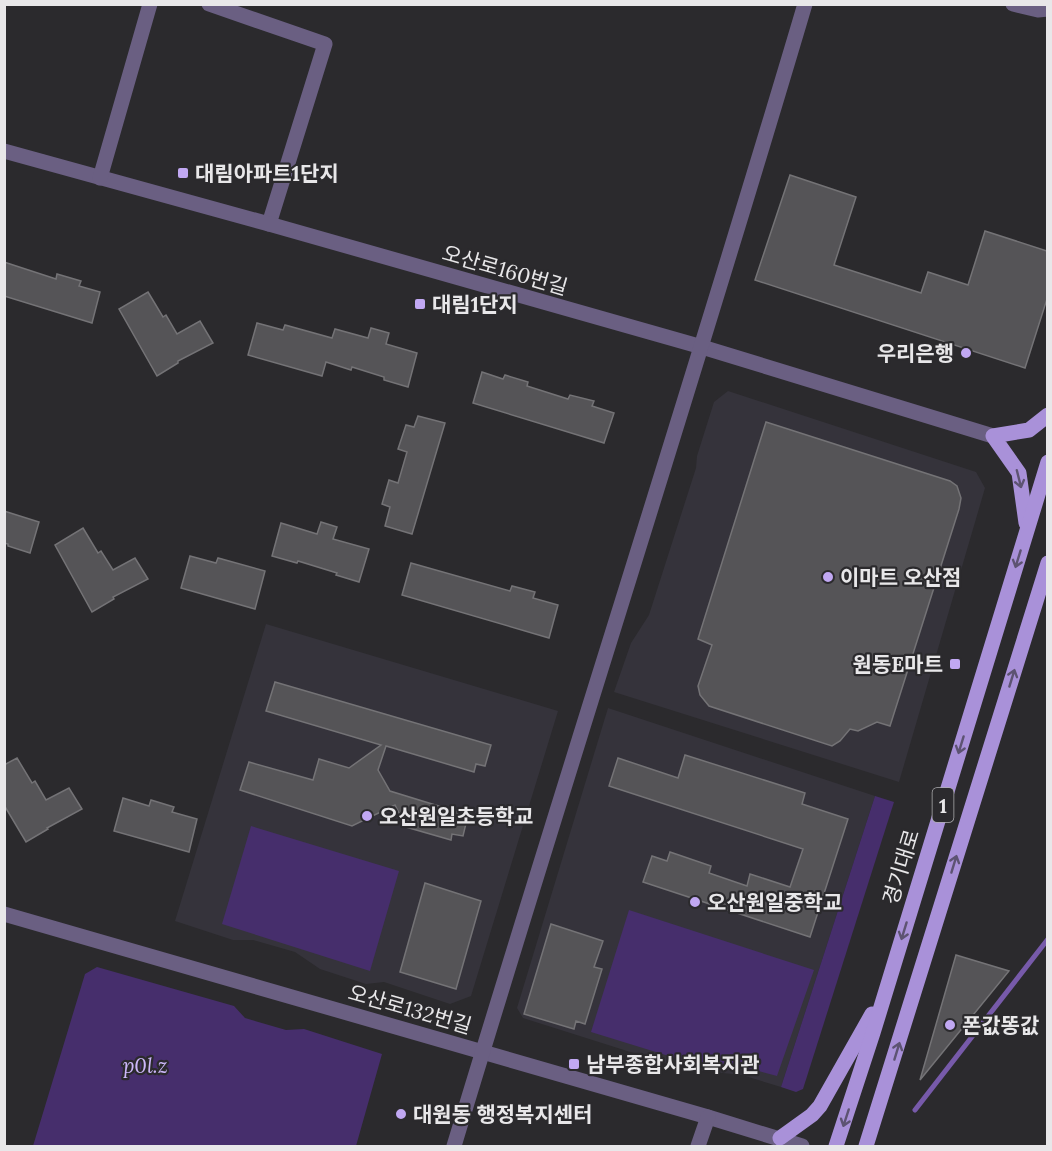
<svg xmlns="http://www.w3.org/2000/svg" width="1052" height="1151" viewBox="0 0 1052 1151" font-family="Lora,'Noto Sans KR',serif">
<rect width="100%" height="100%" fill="#2b2a2d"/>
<g fill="#35333b">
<polygon points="728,391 976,472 985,488 899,782 614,692 631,643 649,615 696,468 697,456 714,402"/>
<polygon points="266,624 558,711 471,996 450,1004 384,982 366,984 320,969 295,952 253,940 233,940 175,921"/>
<polygon points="608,708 875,796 781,1087 742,1075 684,1069 523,1018 517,1008"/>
</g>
<g fill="#462e6c">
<polygon points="875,796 894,802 803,1089 796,1092 781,1087"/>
<polygon points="251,826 399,871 370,971 222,924"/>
<polygon points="629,910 814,970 777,1076 740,1066 685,1061 591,1032"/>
<polygon points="97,967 234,1006 245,1018 286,1030 304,1029 382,1054 356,1146 33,1146 85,974"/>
</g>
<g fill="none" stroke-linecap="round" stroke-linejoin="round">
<polyline stroke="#775aaa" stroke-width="5" points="915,1110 1048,939"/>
</g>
<g fill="#555457" stroke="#747376" stroke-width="1.5">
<polygon points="790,175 856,197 834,265 921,293 928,272 968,285 985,231 1047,251 1047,299 1025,368 755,280"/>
<polygon points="4,262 56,279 57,274 81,281 79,286 100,292 92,323 4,296"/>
<polygon points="148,292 163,317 166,315 177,334 200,321 213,343 178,361 178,363 157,376 119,309"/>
<polygon points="257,323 283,330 285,325 332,338 335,329 368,338 371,328 389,333 386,344 417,353 408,387 384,380 384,377 352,367 351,370 326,362 322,376 248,355"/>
<polygon points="482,372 503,379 505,375 528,382 527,386 568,399 570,395 594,401 592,406 614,413 604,443 473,403"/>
<polygon points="418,416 445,423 412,534 385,526 390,507 382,504 389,480 398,483 407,452 398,449 406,425 414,427"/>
<polygon points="766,422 950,481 957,486 961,498 959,509 890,726 877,722 858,731 850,729 840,741 832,746 709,706 700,695 698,686 712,645 698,639"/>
<polygon points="4,511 39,522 30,553 8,546 8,544 4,543"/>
<polygon points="321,522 337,527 333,539 369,549 359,582 336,575 337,573 298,561 297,563 272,556 281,523 317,534"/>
<polygon points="83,528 98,553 101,551 113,570 135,558 148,579 113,597 114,599 92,612 55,545"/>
<polygon points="190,556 216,563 218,558 265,571 255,609 181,588"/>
<polygon points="411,563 510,591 512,586 535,592 533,598 558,605 549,638 402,595"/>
<polygon points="275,682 491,745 485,766 476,764 474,772 386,746 378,770 390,791 468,815 463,836 452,834 451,840 406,827 395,805 352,826 240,790 249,762 313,780 319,759 349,768 381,745 266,711"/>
<polygon points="685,755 805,793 802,804 848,819 810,937 643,882 652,856 667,861 670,852 711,866 709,873 747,886 750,874 790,887 803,849 609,786 618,758 678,778"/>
<polygon points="17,758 32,783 35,781 46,800 69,788 82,809 47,828 48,829 26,842 4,805 4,765"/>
<polygon points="123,798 149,806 151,800 174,807 172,812 197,819 189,852 114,831"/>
<polygon points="425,883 481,901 456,989 400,972"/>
<polygon points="551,924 603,941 594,967 602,969 585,1024 576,1021 574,1029 524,1014"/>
<polygon points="956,955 1009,971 920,1080"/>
</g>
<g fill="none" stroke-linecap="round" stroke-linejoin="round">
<g stroke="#6a5f82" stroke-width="15">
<polyline points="209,4 325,44 269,224"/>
<polyline points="1013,4 1038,10 1048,9"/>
<polyline points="4,151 269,224 702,347 993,436"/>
<polyline points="100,178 150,4"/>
<polyline points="4,914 708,1117 802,1146"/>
<path d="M454,1146c115,-381 238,-760 351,-1142"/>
<polyline points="698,1146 708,1117"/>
</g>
<g stroke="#a991d9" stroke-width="15">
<polyline points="1026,523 1019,473 993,436 1029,430 1048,415"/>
<polyline points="780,1138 812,1115 820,1106 872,1014"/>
<polyline points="836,1146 873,1033 1048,462"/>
<polyline points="866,1146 1048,563"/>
</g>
</g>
<defs><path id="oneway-shaft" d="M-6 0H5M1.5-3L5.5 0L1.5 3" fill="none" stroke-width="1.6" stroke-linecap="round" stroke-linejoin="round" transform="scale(1.5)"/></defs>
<g stroke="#5d5372">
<use href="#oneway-shaft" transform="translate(1019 479) rotate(76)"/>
<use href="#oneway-shaft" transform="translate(1018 559) rotate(107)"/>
<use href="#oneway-shaft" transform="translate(1012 678) rotate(-73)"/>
<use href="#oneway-shaft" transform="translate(961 745) rotate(107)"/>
<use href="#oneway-shaft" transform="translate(954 864) rotate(-73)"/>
<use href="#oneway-shaft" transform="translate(904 931) rotate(107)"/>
<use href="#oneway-shaft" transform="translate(897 1051) rotate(-73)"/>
<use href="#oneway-shaft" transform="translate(846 1118) rotate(108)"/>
</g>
<g fill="#c1a8f3" stroke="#2b2a2d" stroke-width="2">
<rect x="177" y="167" width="12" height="12" rx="3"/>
<rect x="414" y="298" width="12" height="12" rx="3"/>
<circle cx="966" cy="353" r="6"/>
<circle cx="828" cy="577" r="6"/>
<rect x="949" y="658" width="12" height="12" rx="3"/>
<circle cx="367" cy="816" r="6"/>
<circle cx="695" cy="902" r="6"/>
<circle cx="950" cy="1025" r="6"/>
<rect x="568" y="1058" width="12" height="12" rx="3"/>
<circle cx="401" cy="1114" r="6"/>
</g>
<g text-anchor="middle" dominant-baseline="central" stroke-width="4.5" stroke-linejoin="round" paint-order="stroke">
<rect fill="#2b2a2d" stroke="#afaeb1" stroke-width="1.5" x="932.5" y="788" width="21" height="34" rx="4.5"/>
<g font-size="20" font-weight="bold" fill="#e8e7e9">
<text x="943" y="805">1</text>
</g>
<g font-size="21" font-weight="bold" fill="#e8e7e9" stroke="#2b2a2d" text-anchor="start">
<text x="195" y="173">대림아파트1단지</text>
<text x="432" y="304">대림1단지</text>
<text x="954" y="353" text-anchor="end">우리은행</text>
<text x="840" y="577">이마트 오산점</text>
<text x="943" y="664" text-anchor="end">원동E마트</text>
<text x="379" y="816">오산원일초등학교</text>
<text x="707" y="902">오산원일중학교</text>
<text x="962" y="1025">폰값똥값</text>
<text x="586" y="1064">남부종합사회복지관</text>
<text x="413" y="1114">대원동 행정복지센터</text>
</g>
<g font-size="21" fill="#e8e7e9" stroke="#2b2a2d">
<text transform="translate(505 270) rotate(16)">오산로160번길</text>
<text transform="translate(901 867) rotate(-73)">경기대로</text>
<text transform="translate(410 1009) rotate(16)">오산로132번길</text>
</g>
<g font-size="21" font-style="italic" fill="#ccb7f9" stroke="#2b2a2d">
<text x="145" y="1065">p0l.z</text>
</g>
</g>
<rect width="1052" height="1151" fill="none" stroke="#e8e7e9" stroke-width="12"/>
</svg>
